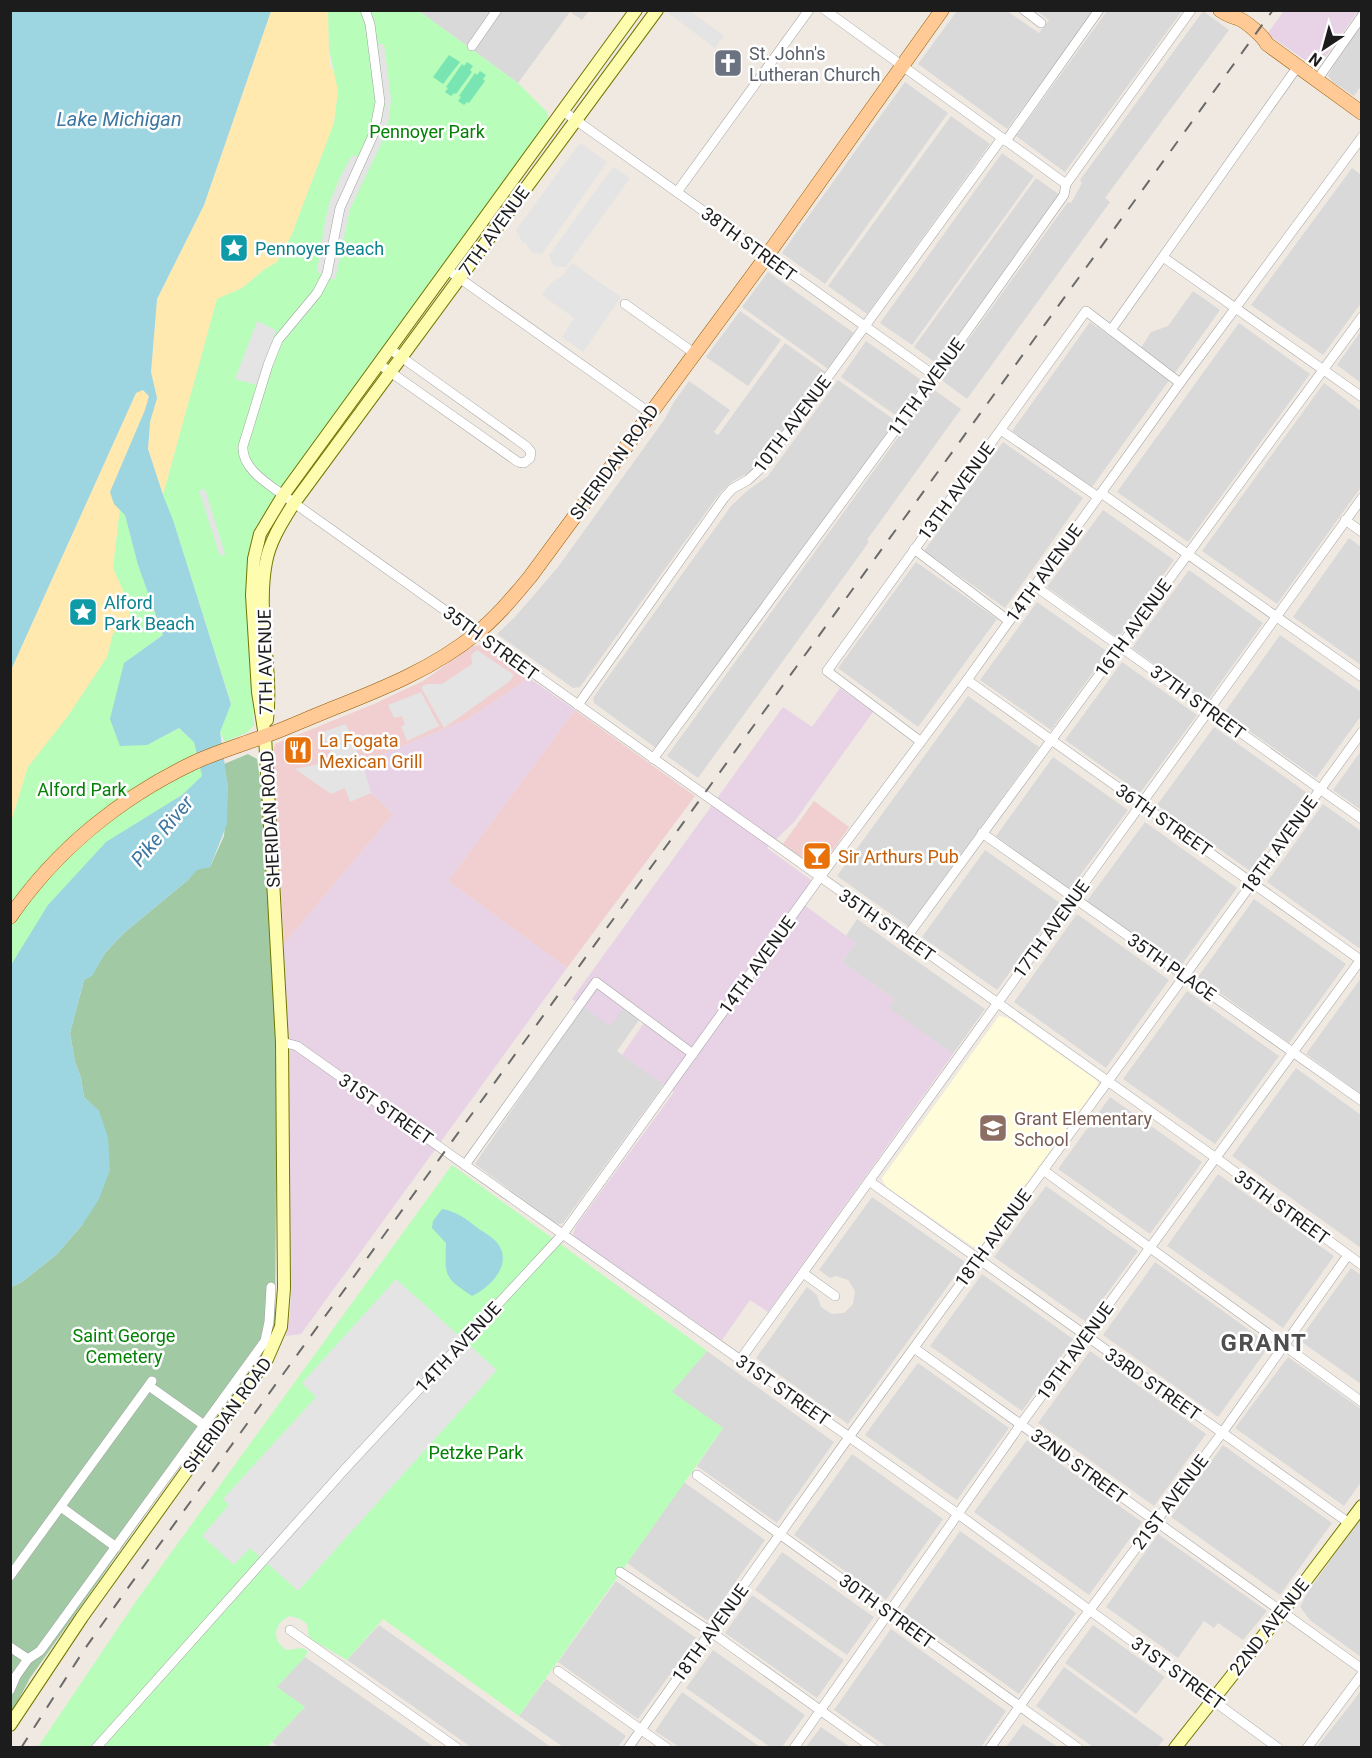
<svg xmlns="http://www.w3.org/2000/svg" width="1372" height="1758" viewBox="0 0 1372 1758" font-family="Roboto,sans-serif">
<rect width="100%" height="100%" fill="#efe9e1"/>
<g fill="#dad9d9">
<polygon points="419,11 589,11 582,20 570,12 518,83"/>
<polygon points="957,11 1007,11 1039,33 1049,20 1037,11 1094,11 1007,129 918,64"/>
<polygon points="1107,11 1182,11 1065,172 1016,136"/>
<polygon points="1203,11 1229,30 1105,198 1110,202 967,399 940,379 1068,202 1071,203 1082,183 1080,180"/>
<polygon points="1361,26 1361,86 1354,96 1333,82 1328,76 1332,68"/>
<polygon points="905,82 948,113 825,284 782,253"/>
<polygon points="951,116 990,144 867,314 828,286"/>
<polygon points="1002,153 1034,176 912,345 880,323"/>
<polygon points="1352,168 1361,175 1361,303 1323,355 1251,305"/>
<polygon points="1036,178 1060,195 937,364 914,347"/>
<polygon points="768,272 854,333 828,369 742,307"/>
<polygon points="1193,291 1220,310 1175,373 1141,348 1151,332 1168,326"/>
<polygon points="740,311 781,340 748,386 706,357"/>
<polygon points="1090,322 1170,379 1092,487 1012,431"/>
<polygon points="1239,323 1310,374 1188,542 1117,492"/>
<polygon points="1361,331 1362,383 1361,383 1337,365"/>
<polygon points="866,341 924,382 898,417 841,377"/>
<polygon points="785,343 826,372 755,469 733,481 719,494 580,687 573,688 497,634 515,617 558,567 664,420 674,402 689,381 730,410 714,432 718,435"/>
<polygon points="838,380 896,421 656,748 594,703 593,698 731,506 747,491 768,476"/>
<polygon points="1324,383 1361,411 1361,487 1277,604 1202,551"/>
<polygon points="933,389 961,409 867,540 869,542 698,778 667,756"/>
<polygon points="1003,442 1083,498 1005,608 924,551"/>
<polygon points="1103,510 1174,560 1118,638 1047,587"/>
<polygon points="1349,538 1361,547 1361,665 1293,617"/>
<polygon points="916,562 997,619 918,727 838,668"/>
<polygon points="1189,570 1263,623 1207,701 1132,648"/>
<polygon points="1037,602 1108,652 1051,730 980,680"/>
<polygon points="1280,635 1361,692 1361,716 1316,778 1224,713"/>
<polygon points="1122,662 1197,715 1140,793 1065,740"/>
<polygon points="968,696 1039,747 909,927 837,876"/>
<polygon points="1214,727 1306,792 1250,871 1157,805"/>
<polygon points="1361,751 1361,810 1333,790"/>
<polygon points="1053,757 1128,810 1070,889 996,836"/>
<polygon points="1323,804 1361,831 1362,945 1359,948 1267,882"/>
<polygon points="1145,822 1237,888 1180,967 1087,901"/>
<polygon points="985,850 1060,903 997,990 922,937"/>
<polygon points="1254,899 1346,964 1289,1043 1198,977"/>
<polygon points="1077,914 1169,980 1106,1068 1014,1002"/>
<polygon points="857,919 985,1009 953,1054 888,1008 894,999 842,962 856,943 846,936"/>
<polygon points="1361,978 1361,1094 1306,1054"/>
<polygon points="1187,991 1279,1056 1215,1144 1123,1079"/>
<polygon points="583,1006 624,1007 639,1020 617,1051 664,1084 563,1223 560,1224 555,1223 475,1164"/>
<polygon points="1296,1068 1361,1115 1361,1248 1232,1156"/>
<polygon points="1110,1097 1202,1162 1150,1234 1058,1169"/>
<polygon points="1218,1174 1334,1256 1283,1328 1167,1246"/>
<polygon points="1046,1186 1138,1251 1086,1322 994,1257"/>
<polygon points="872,1197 965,1262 848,1424 756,1358 807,1287 817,1295 821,1307 832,1314 844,1313 853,1304 855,1291 848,1280 836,1276 830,1278 819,1270"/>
<polygon points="1155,1262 1270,1345 1218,1417 1103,1335"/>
<polygon points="1351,1268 1361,1275 1361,1384 1299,1340"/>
<polygon points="982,1274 1073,1339 1022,1411 930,1346"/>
<polygon points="707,1351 834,1442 777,1523 697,1466 723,1428 671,1392"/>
<polygon points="1090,1351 1206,1434 1154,1506 1038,1423"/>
<polygon points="1288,1357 1361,1409 1361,1482 1344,1506 1235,1428"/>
<polygon points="918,1363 1009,1428 957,1500 865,1435"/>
<polygon points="1027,1440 1142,1522 1089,1595 974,1512"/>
<polygon points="1223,1445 1332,1523 1280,1595 1171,1517"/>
<polygon points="852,1454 943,1519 886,1600 794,1535"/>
<polygon points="684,1482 765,1540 708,1621 627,1563"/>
<polygon points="1361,1518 1362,1657 1361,1657 1311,1621 1300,1607 1307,1593"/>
<polygon points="960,1531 1076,1613 1019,1694 903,1612"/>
<polygon points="1158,1534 1267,1611 1243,1640 1218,1623 1214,1628 1204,1621 1178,1658 1106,1607"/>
<polygon points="782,1552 874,1617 847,1655 755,1590"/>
<polygon points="616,1581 696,1638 638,1719 558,1662"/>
<polygon points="752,1595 844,1660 817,1698 725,1633"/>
<polygon points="379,1625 551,1747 471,1747 347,1660"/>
<polygon points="1093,1625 1165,1677 1136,1714 1065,1663"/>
<polygon points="891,1629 1006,1711 981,1747 887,1747 834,1710"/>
<polygon points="713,1650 805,1715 782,1747 770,1747 686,1688"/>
<polygon points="305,1657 434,1747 280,1748 272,1742 305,1707 276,1687"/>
<polygon points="1064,1667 1164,1739 1158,1747 1093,1747 1036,1706"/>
<polygon points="546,1679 626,1736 618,1747 563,1747 519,1716"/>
<polygon points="1361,1690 1361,1747 1317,1747 1351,1704"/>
<polygon points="682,1692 760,1747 679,1747 655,1731"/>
<polygon points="1023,1724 1058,1747 1006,1747"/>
<polygon points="821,1727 850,1747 806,1747"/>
</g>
<g fill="#f1cecf">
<polygon points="482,645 529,678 468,719 362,763 371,793 393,814 284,944 273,752 275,744 374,704 423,681 473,646"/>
<polygon points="575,710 695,796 567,968 448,881"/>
<polygon points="814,801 849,827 819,870 783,844"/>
</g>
<g fill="#e8d2e6">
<polygon points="1284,11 1361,11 1361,18 1356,14 1320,64 1314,66 1267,34"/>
<polygon points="529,678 575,710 448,881 567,968 301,1334 286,1336 290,1314 291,1298 284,944 393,814 371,793 362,763 468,719"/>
<polygon points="840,688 873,712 794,822 767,848 811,880 799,901 856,943 842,962 894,999 889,1008 953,1054 768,1312 750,1300 722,1340 576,1238 573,1234 576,1226 674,1092 622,1055 648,1017 628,1002 610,1026 572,999 783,707 812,727"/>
</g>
<polygon fill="#fffdd9" points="999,1016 1008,1018 1096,1080 1098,1083 1096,1088 979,1248 972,1246 887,1187 883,1182 882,1178"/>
<g fill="#ffe9ae">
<polygon points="271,11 328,11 329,66 335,73 338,91 334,123 292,234 277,262 265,269 242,288 217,299 163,495 148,449 150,422 157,398 151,373 157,299 204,205"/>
<polygon points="143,390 149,396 145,410 110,492 114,503 120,508 113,568 130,606 129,618 113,634 107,657 68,716 28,767 11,822 11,670 136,393"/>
</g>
<polygon fill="#a0c9a4" points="248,754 257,759 264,804 277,1043 275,1331 30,1678 11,1714 11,1287 22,1282 56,1255 83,1224 99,1111 84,1097 81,1078 75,1062 70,1033 84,980 92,975 105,953 124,933 188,880 197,869 210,867 224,836 228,787 224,764"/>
<g fill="#b9fdba">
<polygon points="328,11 419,11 518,83 547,112 549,120 269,508 246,588 254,725 248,732 225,742 220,732 231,703 173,520 163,495 217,299 242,288 265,269 277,262 292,234 334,123 338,91 329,49"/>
<polygon points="120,508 125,515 138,565 163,635 124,663 147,745 179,728 194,742 202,776 182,795 159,811 11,965 11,822 28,767 68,716 107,657 113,634 129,618 130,606 113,568"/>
<path d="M452,1165l255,186 -35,41 51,36 -204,288 -136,-97 -36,41 -38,-22 -2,-14 -7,-5 -10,-3c-17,7 -19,25 -3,34l15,-2 6,3 -3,6 -28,30 28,20 -38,40 -157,1 -12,-9 -8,8 -51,1 -1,-1 101,-150z"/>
</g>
<g fill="#78e5b3">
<polygon points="449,55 460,62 443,84 433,77"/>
<polygon points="467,62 473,66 470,70 472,72 456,94 454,93 451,96 445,92 448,88 446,87 462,64 464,66"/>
<polygon points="480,71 486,75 483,79 485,81 469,103 467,102 464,105 458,101 461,97 459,96 475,73 477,75"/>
</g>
<g fill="#e4e4e4">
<polygon points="670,11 690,11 724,36 715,48 668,13"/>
<polygon points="378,44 384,44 391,99 389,119 383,140 350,209 335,280 317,272 325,222 329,204 340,177 352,155 365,160 379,130 385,105"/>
<polygon points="580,143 607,162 542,254 533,253 525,242 523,244 516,230"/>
<polygon points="613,167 630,178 566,267 557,267 552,263 549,255"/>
<polygon points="572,263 621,297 583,352 562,337 574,318 542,295 552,282 563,275"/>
<polygon points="257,321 276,330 257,385 235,379"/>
<polygon points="205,489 225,554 220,556 199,491"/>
<polygon points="477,650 514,675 510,681 444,728 421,687 427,684 442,684 472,664 471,655"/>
<polygon points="421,692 439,726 407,741 401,726 405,725 402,716 394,718 388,705"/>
<polygon points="346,724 362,763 371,793 350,802 345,788 331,794 295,769 333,761 323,732"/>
<polygon points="396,1279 497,1370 298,1591 250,1548 234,1565 202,1536 229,1505 223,1499 316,1397 302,1383"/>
</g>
<g fill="#9dd5e0">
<polygon points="11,11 271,11 204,205 157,299 151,372 157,398 150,422 148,449 163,495 173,520 231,704 220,732 228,787 227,824 210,867 197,870 188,880 124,933 105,953 92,976 84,980 70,1033 75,1062 81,1078 84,1097 99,1111 108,1137 110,1170 99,1199 83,1224 56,1255 22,1282 11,1287 11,965 48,905 106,842 182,795 202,776 194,742 179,728 147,745 120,746 110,719 124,663 163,635 138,565 125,515 114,504 110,492 145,410 149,396 143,390 136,393 11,670"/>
<path d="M442,1209c16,3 24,10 37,20 6,4 15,9 19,15 15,20 -8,44 -26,52 -28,-19 -27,-19 -26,-53l-14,-15 1,-7z"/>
</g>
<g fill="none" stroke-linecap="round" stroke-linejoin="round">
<g stroke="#a3a3a3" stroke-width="10">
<g id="street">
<path d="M365,10l5,14 10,78 -6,31 -34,75 -13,66 -10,19 -39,47 -10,25 -25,81c-2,26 33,42 51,57l922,655 146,107"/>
<polyline points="825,10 1066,184"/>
<polyline points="1024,10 1041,23"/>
<polyline points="472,46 497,10"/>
<polyline points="1317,80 1362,16"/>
<polyline points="563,111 935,376"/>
<polyline points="1006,141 1099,10"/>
<polyline points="677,192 809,10"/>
<polyline points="1163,257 1362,397"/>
<polyline points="448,270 650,413"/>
<polyline points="625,304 694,353"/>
<polyline points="1111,330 1298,66"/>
<polyline points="379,364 518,462 524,463 530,458 531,452 526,446 390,349"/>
<polyline points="1001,430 1098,497"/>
<polyline points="1101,493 1362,677"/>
<polyline points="1345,520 1362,532"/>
<polyline points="914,549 1009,621"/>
<polyline points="1035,586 1362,819"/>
<polyline points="967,680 1362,961"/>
<polyline points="578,705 724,498 732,489 748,480 763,466 1002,138"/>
<polyline points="920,741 827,671 1086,311 1180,383"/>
<polyline points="653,759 935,376 1064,195 1066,184 1191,10"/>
<polyline points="982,833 1362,1101"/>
<polyline points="906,938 1362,317"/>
<polyline points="282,1042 297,1046 958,1514 1278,1748"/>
<polyline points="465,1165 596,982 693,1054"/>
<polyline points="1043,1170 1362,1402"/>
<polyline points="869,1181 1349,1523"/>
<polyline points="803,1273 835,1296"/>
<polyline points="914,1348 1362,1669"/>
<polyline points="740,1360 1362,498"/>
<polyline points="149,1386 204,1425"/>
<polyline points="697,1475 1078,1748"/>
<polyline points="61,1507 116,1547"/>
<polyline points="620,1572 711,1632 873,1748"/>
<polyline points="10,1576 152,1381"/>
<polyline points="290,1630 457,1748"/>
<polyline points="10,1647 28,1659"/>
<polyline points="558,1671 667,1748"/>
<polyline points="10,1690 16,1676 28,1659 40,1651 51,1636 265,1341 269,1322 271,1287"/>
<polyline points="96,1748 345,1469 563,1234 820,877 967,680 1180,383 1362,137"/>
<polyline points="628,1748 849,1437 1362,732"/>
<polyline points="794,1748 1021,1424 1362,958"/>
<polyline points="990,1748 1054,1658 1222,1433 1348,1255"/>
<polyline points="1307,1748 1362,1674"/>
</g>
</g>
<g stroke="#717600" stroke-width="14">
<g id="secondary">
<path d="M267,720c6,-52 -11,-106 -1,-158 4,-22 17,-41 28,-59l363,-493"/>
<polyline points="10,1725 82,1617 267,1359 281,1327 284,1288 282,1042 265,736 258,692 252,595 254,559 260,534 284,494 636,10"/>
<polyline points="1175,1748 1282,1612 1362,1506"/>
</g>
</g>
<g stroke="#945900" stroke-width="15">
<g id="primary">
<path d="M1220,10c7,5 10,6 17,8 9,3 26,18 30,26l95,69"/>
<path d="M10,917c46,-67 110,-119 183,-154 23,-11 48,-18 72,-27 20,-7 39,-16 59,-24 53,-21 108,-42 153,-79 20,-16 37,-37 53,-56l236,-320 176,-247"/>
</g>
</g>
<use href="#street" stroke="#fff" stroke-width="9"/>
<use href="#secondary" stroke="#fefdaf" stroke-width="12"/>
<use href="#primary" stroke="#ffca95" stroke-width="14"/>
<polyline stroke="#6a6a6a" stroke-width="2" stroke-dasharray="12 12" stroke-linecap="butt" points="21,1748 84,1650 125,1592 1273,10"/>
</g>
<defs>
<g id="church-square" transform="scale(1.5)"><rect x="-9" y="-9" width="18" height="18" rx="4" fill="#6b7280" stroke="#fff"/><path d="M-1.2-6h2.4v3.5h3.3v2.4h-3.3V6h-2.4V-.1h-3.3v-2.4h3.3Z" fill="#fff"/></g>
<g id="sight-square" transform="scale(1.5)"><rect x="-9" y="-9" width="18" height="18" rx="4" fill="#0f9aa8" stroke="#fff"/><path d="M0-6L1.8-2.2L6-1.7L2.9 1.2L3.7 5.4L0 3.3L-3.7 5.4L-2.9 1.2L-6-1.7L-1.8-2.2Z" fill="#fff"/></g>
<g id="restaurant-square" transform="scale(1.5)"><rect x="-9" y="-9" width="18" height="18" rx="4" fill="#e8710a" stroke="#fff"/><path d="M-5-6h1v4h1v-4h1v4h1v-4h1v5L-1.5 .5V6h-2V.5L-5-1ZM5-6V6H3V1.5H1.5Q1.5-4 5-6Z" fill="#fff"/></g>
<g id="bar-square" transform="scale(1.5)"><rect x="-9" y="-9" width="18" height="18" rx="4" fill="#e8710a" stroke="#fff"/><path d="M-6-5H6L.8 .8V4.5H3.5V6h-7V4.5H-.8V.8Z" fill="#fff"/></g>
<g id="school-square" transform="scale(1.5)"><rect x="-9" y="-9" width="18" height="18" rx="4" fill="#8d6e63" stroke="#fff"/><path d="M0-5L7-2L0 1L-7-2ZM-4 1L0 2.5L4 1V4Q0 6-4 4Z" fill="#fff"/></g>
</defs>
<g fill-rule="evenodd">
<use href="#church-square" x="728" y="63"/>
<use href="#sight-square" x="234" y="248"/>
<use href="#sight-square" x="83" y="612"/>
<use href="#restaurant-square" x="298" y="750"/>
<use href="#bar-square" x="817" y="856"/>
<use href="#school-square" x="993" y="1128"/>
</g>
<g text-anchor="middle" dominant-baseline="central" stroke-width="5" stroke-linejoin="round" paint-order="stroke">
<g font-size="18" fill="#5b616d" stroke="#fff" text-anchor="start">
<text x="749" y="53">St. John's<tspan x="749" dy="21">Lutheran Church</tspan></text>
</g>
<g font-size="18" fill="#038105" stroke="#fff">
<text x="427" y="131">Pennoyer Park</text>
<text x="82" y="789">Alford Park</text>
<text x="124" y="1335">Saint George<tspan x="124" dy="21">Cemetery</tspan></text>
<text x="476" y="1452">Petzke Park</text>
</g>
<g font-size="18" fill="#1c1c1c" stroke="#fff">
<text transform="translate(494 231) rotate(-54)">7TH AVENUE</text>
<text transform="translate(749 244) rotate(36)">38TH STREET</text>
<text transform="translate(926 387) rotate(-54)">11TH AVENUE</text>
<text transform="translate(792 424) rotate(-53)">10TH AVENUE</text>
<text transform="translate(614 462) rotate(-54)">SHERIDAN ROAD</text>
<text transform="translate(956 491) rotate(-54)">13TH AVENUE</text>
<text transform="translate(1044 573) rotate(-54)">14TH AVENUE</text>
<text transform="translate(1133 628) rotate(-54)">16TH AVENUE</text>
<text transform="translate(491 643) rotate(36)">35TH STREET</text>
<text transform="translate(265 662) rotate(-91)">7TH AVENUE</text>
<text transform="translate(1198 702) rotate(36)">37TH STREET</text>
<text transform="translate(270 819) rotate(-93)">SHERIDAN ROAD</text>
<text transform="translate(1164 820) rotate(35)">36TH STREET</text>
<text transform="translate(1279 845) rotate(-54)">18TH AVENUE</text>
<text transform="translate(887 925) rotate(35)">35TH STREET</text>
<text transform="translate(1051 929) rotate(-54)">17TH AVENUE</text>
<text transform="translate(757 965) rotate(-54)">14TH AVENUE</text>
<text transform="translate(1172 967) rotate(35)">35TH PLACE</text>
<text transform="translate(386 1109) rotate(35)">31ST STREET</text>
<text transform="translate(1282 1207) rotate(36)">35TH STREET</text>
<text transform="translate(993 1238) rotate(-54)">18TH AVENUE</text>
<text transform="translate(458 1347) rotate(-47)">14TH AVENUE</text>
<text transform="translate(1075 1351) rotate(-54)">19TH AVENUE</text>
<text transform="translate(1153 1384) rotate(35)">33RD STREET</text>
<text transform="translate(783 1390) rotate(35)">31ST STREET</text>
<text transform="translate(227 1415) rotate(-54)">SHERIDAN ROAD</text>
<text transform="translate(1079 1466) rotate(36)">32ND STREET</text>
<text transform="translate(1170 1502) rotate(-53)">21ST AVENUE</text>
<text transform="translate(887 1611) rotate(36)">30TH STREET</text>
<text transform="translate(1269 1627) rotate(-52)">22ND AVENUE</text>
<text transform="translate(710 1633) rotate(-54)">18TH AVENUE</text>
<text transform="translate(1178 1673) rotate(36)">31ST STREET</text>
</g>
<g font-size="18" fill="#0d838f" stroke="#fff" text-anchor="start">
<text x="255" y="248">Pennoyer Beach</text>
<text x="104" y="602">Alford<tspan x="104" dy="21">Park Beach</tspan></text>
</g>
<g font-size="18" fill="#c56008" stroke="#fff" text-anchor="start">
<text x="319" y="740">La Fogata<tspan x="319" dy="21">Mexican Grill</tspan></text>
<text x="838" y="856">Sir Arthurs Pub</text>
</g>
<g font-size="18" fill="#785e54" stroke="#fff" text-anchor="start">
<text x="1014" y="1118">Grant Elementary<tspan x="1014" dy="21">School</tspan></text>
</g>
<g font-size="20" font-style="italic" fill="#3d77a2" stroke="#fff">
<text x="119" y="119">Lake Michigan</text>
<text transform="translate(162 831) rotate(-50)">Pike River</text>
</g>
<g font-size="24" font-weight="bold" letter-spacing="1.5" fill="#4f4f4f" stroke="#fff">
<text x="1264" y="1343">GRANT</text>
</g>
</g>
<rect width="1372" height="1758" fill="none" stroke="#1c1c1c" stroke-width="24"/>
<g transform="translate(1324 48) rotate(216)" stroke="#ffffff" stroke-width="4.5" paint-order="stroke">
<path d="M0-4.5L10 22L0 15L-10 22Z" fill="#1c1c1c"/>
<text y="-9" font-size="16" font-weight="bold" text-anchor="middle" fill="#1c1c1c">N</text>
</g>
</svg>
